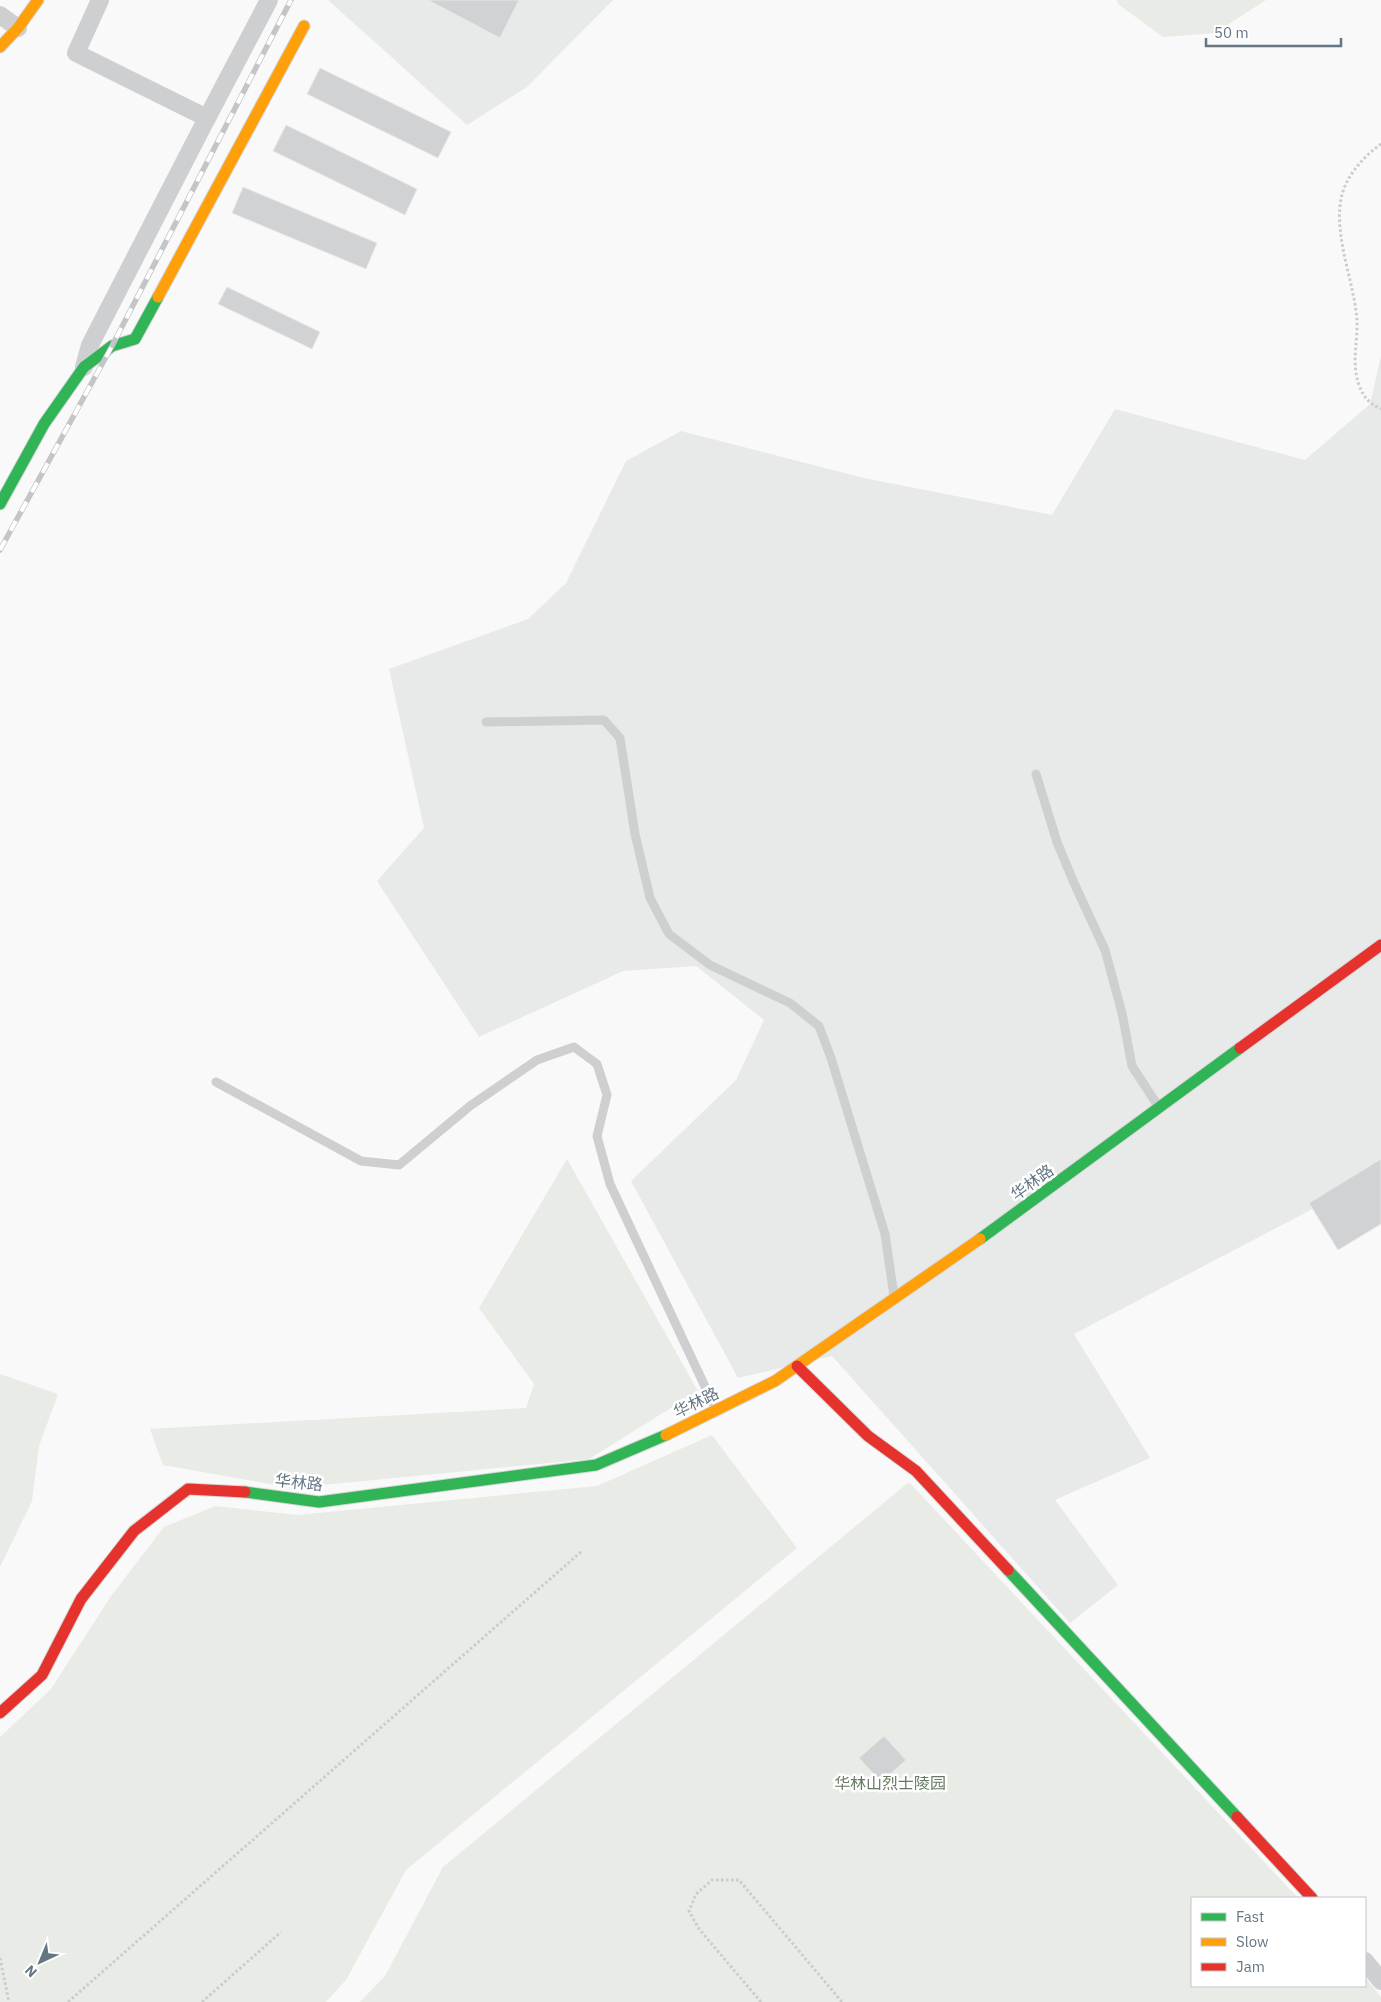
<svg xmlns="http://www.w3.org/2000/svg" width="1381" height="2002" viewBox="0 0 1381 2002" font-family="'IBM Plex Sans','Noto Sans SC',sans-serif">
<rect width="100%" height="100%" fill="#f9f9f9"/>
<g fill="#e8e9e9">
<polygon points="328,0 613,0 527,87 467,125"/>
<polygon points="1381,356 1381,1173 1074,1334 1150,1458 1055,1500 1118,1585 1070,1623 832,1356 738,1378 631,1181 736,1080 764,1020 696,966 623,971 479,1037 377,881 424,828 389,669 528,619 566,583 626,461 681,431 864,478 1052,515 1115,409 1305,460 1370,404"/>
</g>
<g fill="#e8ebe6">
<polygon points="1117,0 1266,0 1215,33 1163,37 1118,4"/>
<polygon points="567,1159 698,1391 589,1459 292,1488 163,1465 150,1429 526,1408 534,1384 479,1308"/>
<polygon points="0,1374 58,1394 39,1446 32,1501 0,1567"/>
<polygon points="712,1435 797,1548 406,1870 346,1980 326,2002 0,2002 0,1737 51,1689 111,1596 164,1527 215,1506 297,1515 597,1486"/>
<polygon points="909,1482 1298,1898 1192,1898 1192,1986 1365,1986 1365,1977 1381,1997 1381,2002 360,2002 385,1976 443,1867"/>
</g>
<g fill="#d0d2d3" stroke="#e8e8e8">
<polygon points="428,0 519,0 500,38"/>
<polygon points="320,68 451,132 438,158 307,94"/>
<polygon points="286,125 417,189 405,215 273,151"/>
<polygon points="243,187 377,243 366,269 232,213"/>
<polygon points="227,287 320,332 312,349 218,304"/>
<polygon points="1381,1159 1381,1224 1338,1250 1309,1203"/>
<polygon points="884,1736 906,1760 881,1782 859,1758"/>
</g>
<g fill="none" stroke-linecap="round" stroke-linejoin="round">
<g stroke="#d5d6d7" stroke-width="13">
<g id="fast">
<polyline points="0,504 44,424 84,367 112,346 135,339 158,297"/>
<polyline points="980,1239 1240,1048"/>
<polyline points="245,1492 319,1502 596,1465 666,1435"/>
<polyline points="1008,1570 1237,1817"/>
</g>
</g>
<g stroke="#d5d6d7" stroke-width="13">
<g id="slow">
<polyline points="0,47 18,28 38,0"/>
<polyline points="158,297 304,26"/>
<polyline points="666,1435 775,1381 980,1239"/>
</g>
</g>
<g stroke="#d5d6d7" stroke-width="13">
<g id="jam">
<polyline points="1240,1048 1381,945"/>
<polyline points="797,1366 868,1436 916,1471 1008,1570"/>
<polyline points="0,1713 42,1675 81,1599 134,1531 188,1489 245,1492"/>
<polyline points="1237,1817 1312,1898"/>
</g>
</g>
<g stroke="#cbcccd" stroke-width="3" stroke-dasharray="2.5 2.5" stroke-linecap="butt">
<path d="M1381,144c-18,13 -36,33 -40,55 -7,39 13,82 16,121 1,22 -6,43 2,65 5,13 10,18 22,24"/>
<polyline points="0,1958 9,2002"/>
<polyline points="68,2002 582,1551"/>
<polyline points="202,2002 281,1932"/>
<polyline points="761,2002 699,1929 689,1911 696,1894 712,1880 739,1880 842,2002"/>
</g>
<g stroke="#cecfd0" stroke-width="9">
<polyline points="486,722 604,720 620,738 635,834 650,898 669,934 710,965 790,1003 819,1026 831,1058 885,1234 894,1296"/>
<polyline points="1036,774 1057,842 1074,883 1105,950 1122,1013 1132,1066 1158,1106"/>
<polyline points="216,1082 361,1161 399,1165 470,1106 537,1060 574,1047 597,1064 607,1095 597,1136 610,1184 716,1410"/>
</g>
<g stroke="#cecfd0" stroke-width="18">
<polyline points="0,15 18,28"/>
<polyline points="207,118 269,0"/>
<polyline points="84,367 90,345 207,118 76,53 100,0"/>
<polyline points="1365,1961 1381,1981"/>
</g>
<use href="#fast" stroke="#30b455" stroke-width="11"/>
<use href="#slow" stroke="#ff9f0a" stroke-width="11"/>
<use href="#jam" stroke="#e5322d" stroke-width="11"/>
<g stroke="#c3c5c6" stroke-width="5.5">
<polyline id="rail" points="0,550 112,346 291,0"/>
</g>
<use href="#rail" stroke="#fff" stroke-width="4" stroke-dasharray="11" stroke-linecap="butt"/>
</g>
<g text-anchor="middle" dominant-baseline="central" stroke-width="5" stroke-linejoin="round" paint-order="stroke">
<g font-size="16" fill="#657683" stroke="#fff">
<text transform="translate(1032 1182) rotate(-36)">华林路</text>
<text transform="translate(696 1402) rotate(-26)">华林路</text>
<text transform="translate(299 1482) rotate(6)">华林路</text>
</g>
<g font-size="16" fill="#687a64" stroke="#fff">
<text x="890" y="1783">华林山烈士陵园</text>
</g>
</g>
<rect x="1191" y="1897" width="175" height="90" fill="#ffffff" stroke="#c1c8cd"/>
<rect x="1201" y="1913" width="25" height="8" fill="#30b455" stroke="#c1c8cd"/>
<text x="1236" y="1922" font-size="15" fill="#657683">Fast</text>
<rect x="1201" y="1938" width="25" height="8" fill="#ff9f0a" stroke="#c1c8cd"/>
<text x="1236" y="1947" font-size="15" fill="#657683">Slow</text>
<rect x="1201" y="1963" width="25" height="8" fill="#e5322d" stroke="#c1c8cd"/>
<text x="1236" y="1972" font-size="15" fill="#657683">Jam</text>
<g transform="translate(40 1962) rotate(224)" stroke="#ffffff" stroke-width="4" paint-order="stroke">
<path d="M0-4L9 19L0 12L-9 19Z" fill="#657683"/>
<text y="-8" font-size="14" font-weight="bold" text-anchor="middle" fill="#657683">N</text>
</g>
<path d="M1206 38v8h135v-8" fill="none" stroke="#657683" stroke-width="2.5"/>
<text x="1214" y="38" font-size="15" fill="#657683" stroke="#ffffff" stroke-width="4" paint-order="stroke">50 m</text>
</svg>
